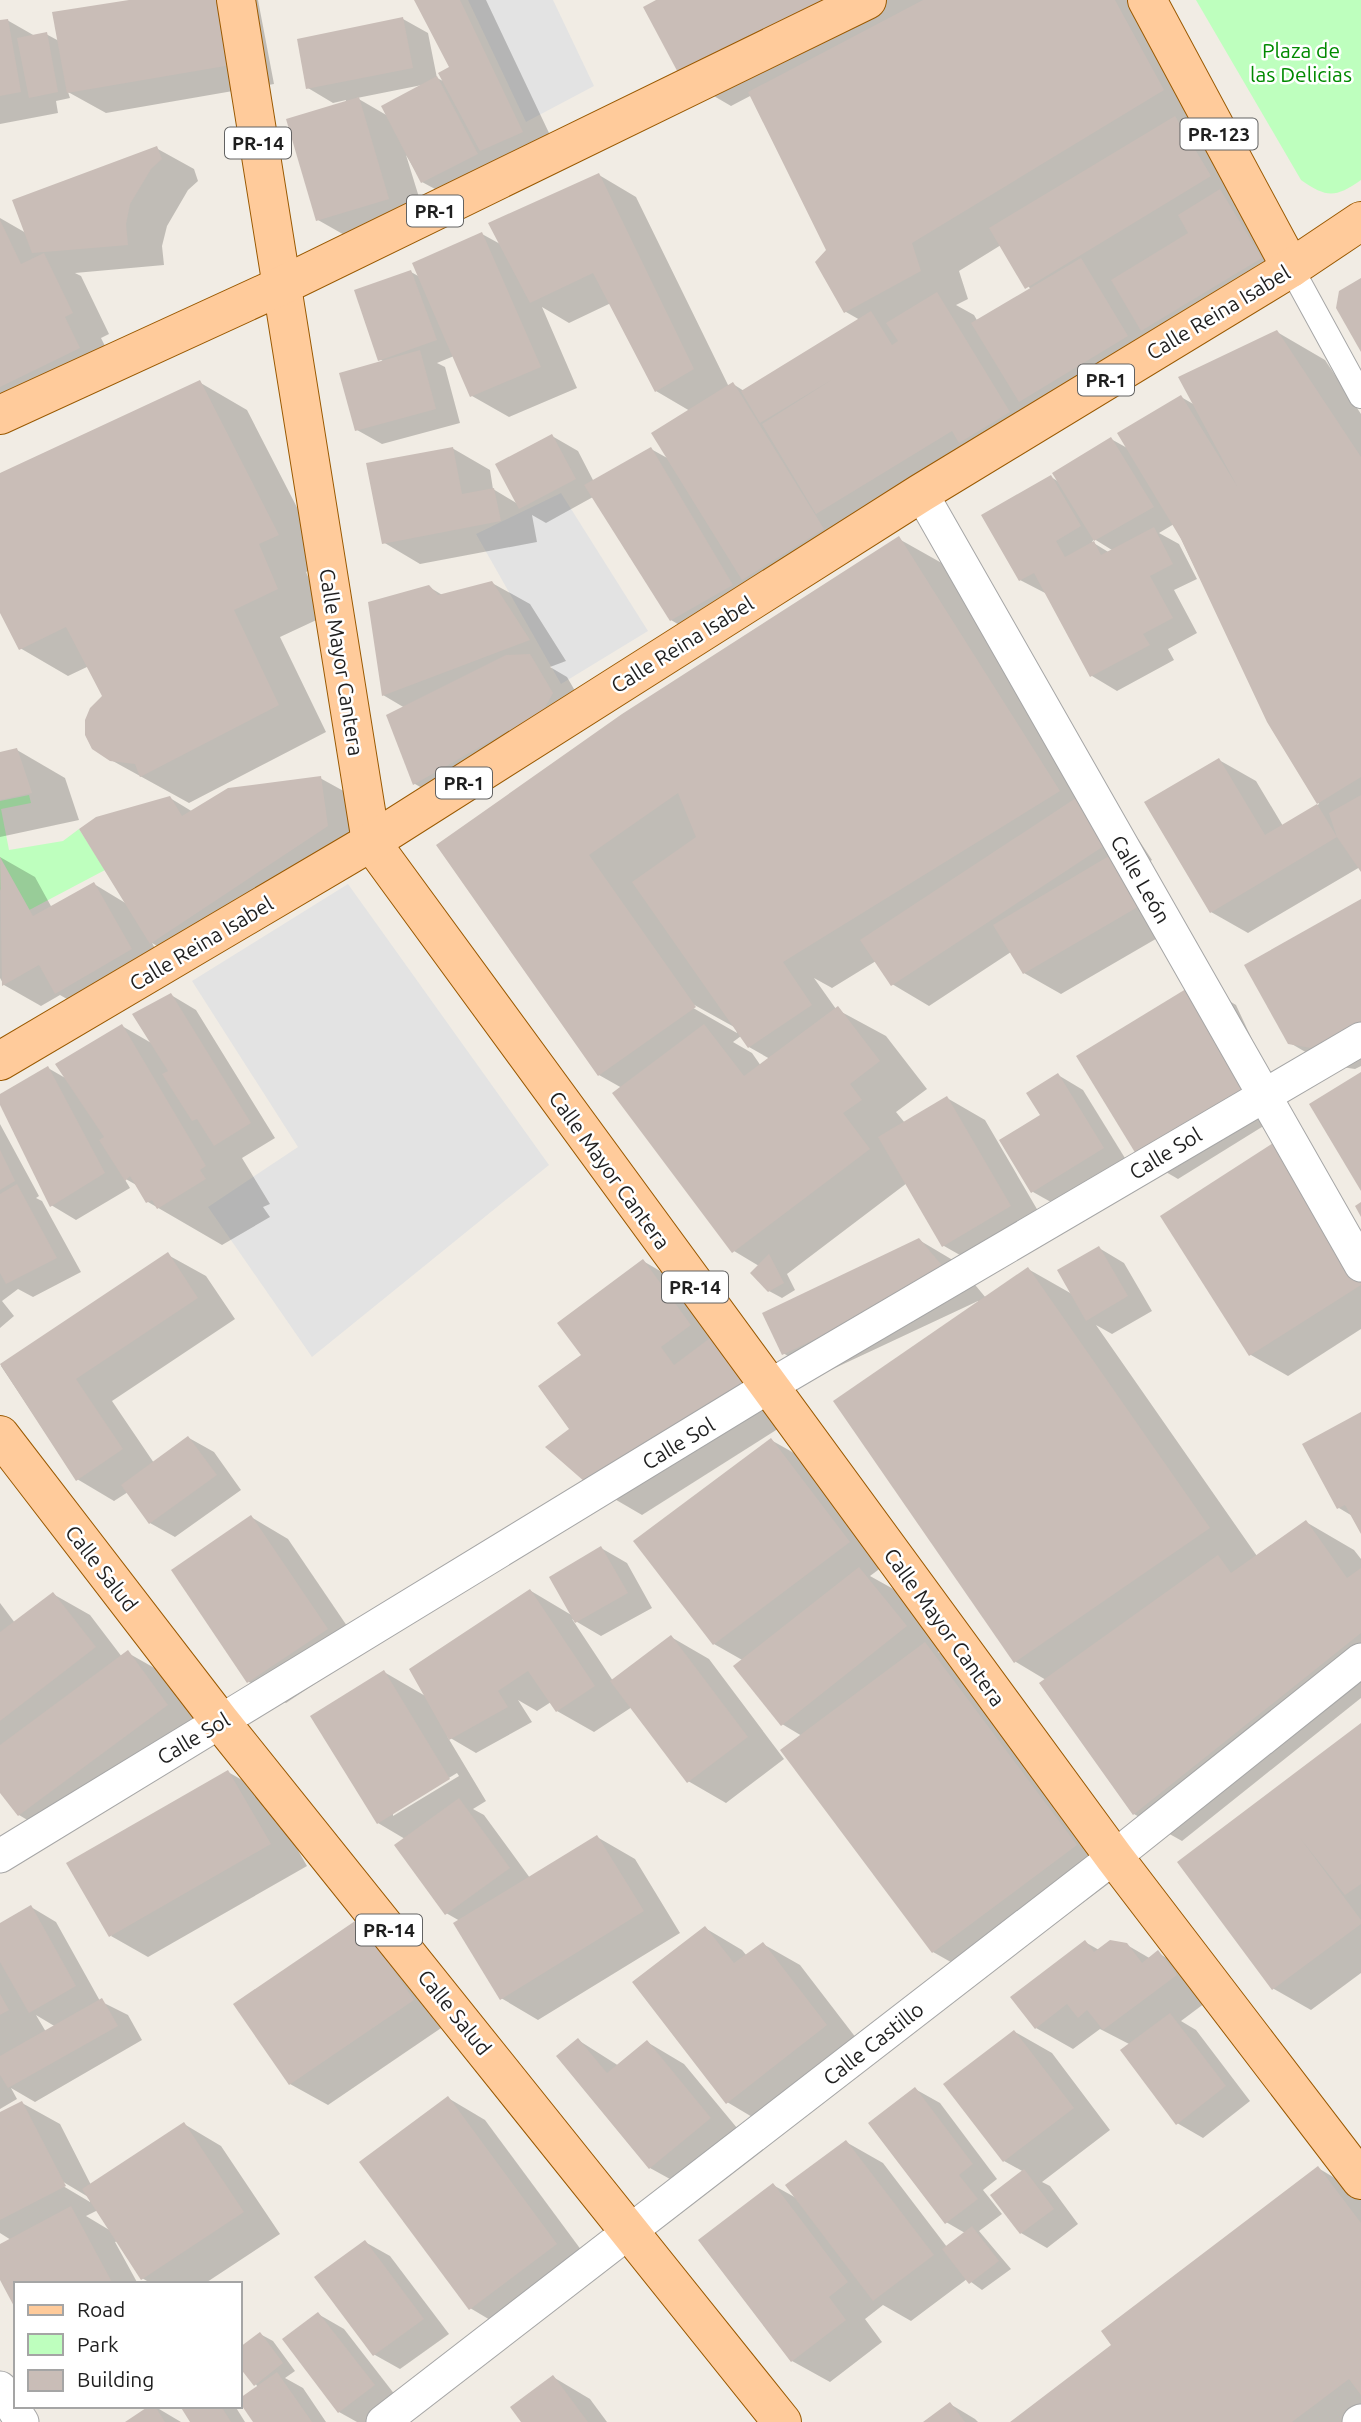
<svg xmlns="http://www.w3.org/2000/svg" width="1361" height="2422" viewBox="0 0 1361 2422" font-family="Ubuntu,sans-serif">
<rect width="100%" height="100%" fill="#f1ece4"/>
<g fill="#beffbe">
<path d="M1196,0h165v180c-26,18 -34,18 -60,0z"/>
<polygon points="29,795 31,803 1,809 9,850 63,841 79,829 105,870 16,917 0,889 0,801"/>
</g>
<g fill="#e3e3e3">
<polygon points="468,0 553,0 594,86 526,122"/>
<polygon points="561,493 648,631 561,684 476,534"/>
<polygon points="348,884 549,1165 312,1357 208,1207 298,1147 192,981"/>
</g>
<g fill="#0003" fill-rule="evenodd">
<polygon points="131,0 258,0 274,84 106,113 68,92 70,98 56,101 58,113 0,124 0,22 7,20 35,36 46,34 59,41"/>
<path d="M416,0h70l73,154 -41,17 -21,-12 5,9 -54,28 -26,-14 -16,-27 20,65 -71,21 -37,-21 28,-120 -13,3 -25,-15 95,-69 25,14 9,45 8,4 6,-14zM422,85l-34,31 -31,-18z"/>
<path d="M660,0h486l65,117 -18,11 19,11 86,141 -590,362 -37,-22 -78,-123 -47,26 -14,-8 5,27 -117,22 -37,-22 69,-94 38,22 3,19 25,15 34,-68 26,15 16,31 57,-33 18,10 21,-48 -34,-20 -45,-88 -42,20 -27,-16 35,81 -68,29 -37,-21 -18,-40 -17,7 8,4 15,56 -78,21 -25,-14 27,-68 -4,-3 31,-87 9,5 62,-43 20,11 97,-70 37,22 93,190 4,-3 11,7 116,-71 -14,-8 -18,-62 -76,-155 -21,11 -48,-28zM1001,245l30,45 -53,32 -4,-7 -18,-10 12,-6 -9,-28z"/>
<polygon points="156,148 194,169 198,181 188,190 167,226 162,246 164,265 75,273 81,276 109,334 101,338 117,370 31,411 0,393 0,218 26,233"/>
<path d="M1277,332l48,28 36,54v455l-1,-2 -112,66 -37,-21 8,-152 37,21 27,45 36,-22 -50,-83 -95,-197 -15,9 20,11 18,35 -23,11 23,43 -29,16 6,11 -57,31 -25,-15 -45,-82 -27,-14 31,-103 8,5 52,-43 18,10 52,-52 14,8zM1094,539l18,11 -2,3 -18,-11z"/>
<polygon points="199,382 247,410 325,562 306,572 325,616 280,637 326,732 189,803 111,760 104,696 89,666 68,676 20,648 0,609 0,475"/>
<path d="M899,539l48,27 176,250 29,44 -10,6 43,56 -124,72 -37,-21 -13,-21 -82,54 -37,-22 -16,-23 -44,27 -18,-10 22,31 50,27 41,53 -31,23 9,11 42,-25 38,22 63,108 -67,39 -37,-21 -37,-63 -120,91 8,16 -13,8 -13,-7 -10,-25 -25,-15 -112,-163 -23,-13 -161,-230zM689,1002l47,26 1,5 -49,-28zM741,1036l8,11 21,12 -9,7 -9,-13 -19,-11z"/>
<polygon points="492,583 530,604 566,661 550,667 567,677 589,715 452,805 415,784 405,708 383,695 429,587 444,596"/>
<polygon points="17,750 65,778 79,820 0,837 0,754"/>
<polygon points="320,778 358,799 364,847 189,964 152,943 168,971 93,1014 60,995 41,1006 4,985 0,978 0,857 35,877 52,908 94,884 127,904 170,798 193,812"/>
<polygon points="1361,901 1361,1066 1355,1069 1328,1065 1290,1043"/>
<polygon points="1199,983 1236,1005 1286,1112 1178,1179 1140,1157"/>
<polygon points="171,995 196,1010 275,1138 242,1158 270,1204 263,1207 270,1217 222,1245 148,1202 138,1186 124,1178 130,1188 76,1220 51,1205 0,1101 0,1096 48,1068 67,1079 122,1026 153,1044"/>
<polygon points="1058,1075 1083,1090 1128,1163 1058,1206 1033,1192 1042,1116"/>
<polygon points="0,1124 39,1196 36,1198 42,1201 81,1272 33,1297 18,1289 2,1301 14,1316 0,1328"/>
<polygon points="1162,1217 1361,1245 1361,1329 1288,1376 1251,1355"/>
<path d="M919,1240l37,22 30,36 42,-29 44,25 27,-46 25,15 28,48 -40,23 -16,-9 161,231 49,-34 48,28 7,9v139l-179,143 -48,-27 -88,-134 -30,-18 -38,-361 -158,74 -37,-22zM940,1266h4l11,17z"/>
<polygon points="168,1255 206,1276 235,1319 112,1401 154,1463 189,1438 214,1452 241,1490 175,1537 150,1523 128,1492 114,1501 77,1479 1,1366"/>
<polygon points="643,1261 691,1289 795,1418 642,1515 594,1487 572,1429 583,1355"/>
<polygon points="1361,1414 1361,1531 1354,1517 1339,1508"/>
<polygon points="771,1440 808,1461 886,1564 870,1576 897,1591 943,1648 938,1652 973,1672 1123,1873 981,1979 933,1952 802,1736 782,1724 744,1661 714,1644"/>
<polygon points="251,1517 288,1539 364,1651 286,1703 249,1682"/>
<path d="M601,1548l26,15 25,45 -51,28 -29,-17 41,62 58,-44 38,22 75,100 -58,44 -38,-22 -56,-74 -38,25 -37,-21 -6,-9 -14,9 -19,-11 14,22 -56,31 -29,-17 39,65 -13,8 11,6 46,63 67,-41 38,22 45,74 -142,87 -37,-22 -41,-77 -14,-8 -41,-74 -27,-16 6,-151 43,25 104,-106 42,25zM457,1773l2,3 -66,40v-4z"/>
<polygon points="53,1594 90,1615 122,1657 128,1653 165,1674 204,1726 56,1837 19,1815 0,1790 0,1603 15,1623"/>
<polygon points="1361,1726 1361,1973 1311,2010 1274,1989 1179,1862"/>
<polygon points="228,1772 265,1793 307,1866 148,1957 111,1936"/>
<path d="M31,1907l25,15 44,79 28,14 14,25 -107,62 -24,-14 6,11 -17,10v-184zM36,2015l20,12 -10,5z"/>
<polygon points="705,1928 742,1950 747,1956 763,1944 800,1965 863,2047 764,2124 727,2102"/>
<polygon points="1085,1942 1099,1950 1127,1945 1151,1959 1158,1953 1195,1974 1213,1997 1181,2021 1196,2030 1250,2101 1203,2138 1177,2123 1131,2045 1100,2029 1073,2049 1036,2028"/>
<polygon points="396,1943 450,2022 328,2105 290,2084 236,2005"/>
<polygon points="1015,2032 1052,2053 1110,2130 1042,2182 1050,2186 1078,2224 1047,2248 1021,2233 993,2196 1024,2172 1004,2161"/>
<polygon points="578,2040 619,2066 647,2042 684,2064 747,2140 688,2189 650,2168 558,2056"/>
<polygon points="915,2089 940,2103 997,2179 983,2190 1002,2214 979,2231 1011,2269 982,2290 967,2279 911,2321 883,2305 865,2319 882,2342 830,2382 792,2361 700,2240 773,2185 798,2199 846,2142 883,2163 947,2247 965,2233 946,2222"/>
<polygon points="448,2098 485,2120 593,2266 507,2330 470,2308"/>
<path d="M22,2103l38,21 31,61 93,-61 37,22 59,88 -76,50h-52l-10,-6 -24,-37 -3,1 23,42h-122l-16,-7v-31l11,-6 -11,-7v-119zM60,2180l30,18v4l-32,-19zM98,2210l13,21 -25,-15z"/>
<polygon points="1318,2168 1355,2190 1361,2197 1361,2419 1357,2422 1013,2422 1114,2346"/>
<polygon points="365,2242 390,2256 449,2334 400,2369 375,2355 317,2278"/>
<polygon points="318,2314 344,2329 399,2400 371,2422 357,2422 339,2412 284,2339"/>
<polygon points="260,2334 273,2341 295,2371 285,2378 303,2388 326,2422 255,2422 240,2400 258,2387 240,2365 240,2350"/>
<polygon points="553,2377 590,2399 607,2422 524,2422"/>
<polygon points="950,2404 975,2419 978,2422 926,2422"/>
<polygon points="154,2406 181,2422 128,2422"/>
<polygon points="182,2406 235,2406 245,2422 192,2422"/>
</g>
<g fill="#c9bdb7">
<polygon points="129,0 226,0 237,64 67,93 52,12"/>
<polygon points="414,0 460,0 523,132 480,151 438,73 449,67"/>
<polygon points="656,0 831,0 682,80 643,7"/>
<polygon points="923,0 1115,0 1164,90 912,243 921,271 844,313 815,262 826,250 748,92"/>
<polygon points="403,17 413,68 306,89 297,39"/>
<polygon points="8,19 21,92 0,96 0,20"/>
<polygon points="47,32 58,92 29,98 17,38"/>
<polygon points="437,76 478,154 421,183 381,106"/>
<polygon points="359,97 389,199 316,221 286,119"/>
<polygon points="1175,116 1211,176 1025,289 989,228"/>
<polygon points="157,146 162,159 151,169 130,204 126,224 128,245 32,253 12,200"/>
<polygon points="599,173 694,369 655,392 593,273 530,303 488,223"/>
<polygon points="1220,189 1262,258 1141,331 1111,280 1188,233 1178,215"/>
<polygon points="0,220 21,264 44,253 73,313 65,317 80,348 0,387"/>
<polygon points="482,232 541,367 470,397 412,263"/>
<polygon points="1081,258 1128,336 1019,402 971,323"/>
<polygon points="411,270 437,340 378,361 354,290"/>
<polygon points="1361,278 1361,352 1336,308 1339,291"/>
<polygon points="937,292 1010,412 959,443 952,431 816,514 762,424 833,379 760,423 741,391 871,311 892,345 898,341 886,323"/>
<polygon points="1277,330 1361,457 1361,777 1317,804 1267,722 1181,539 1117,433 1181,395 1237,486 1178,377"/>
<polygon points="420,350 436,409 355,431 339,373"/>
<polygon points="200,380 279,535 259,544 278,589 234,610 279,705 140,777 135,764 110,761 92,749 85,735 85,720 90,708 102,696 66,627 19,650 0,613 0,473"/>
<polygon points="733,382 824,529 742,580 651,433"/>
<polygon points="552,434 576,479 519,509 495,464"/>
<polygon points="1111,437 1154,507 1094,541 1101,555 1154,527 1173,564 1150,576 1173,618 1143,634 1150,645 1090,677 1034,573 1019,581 981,515 1051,475 1081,526 1056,541 1065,557 1094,541 1052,473"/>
<polygon points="453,447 462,494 494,488 501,521 382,544 366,463"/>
<polygon points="651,447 733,585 670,621 584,485"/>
<polygon points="899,536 1060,791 783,962 812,1005 748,1048 632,882 696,837 678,793 589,855 696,1007 598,1076 436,845 622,714"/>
<polygon points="492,581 530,640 382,696 368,602 429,585 438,595"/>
<polygon points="530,654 553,693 543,711 413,785 386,715 506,655"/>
<polygon points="17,748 32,793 0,800 0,752"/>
<polygon points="1219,758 1265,835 1317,804 1337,837 1210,913 1144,802"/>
<polygon points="321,776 328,826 150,944 79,829 96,817 170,796 182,816 228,788"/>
<polygon points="1085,792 1116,838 891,986 860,940"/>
<polygon points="1361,795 1361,872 1337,837 1329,813"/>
<polygon points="1119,850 1148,901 1023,974 993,925"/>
<polygon points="0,857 33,916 94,882 132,949 55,994 39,965 2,986"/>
<polygon points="1361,899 1361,1024 1317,1049 1288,1044 1244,965"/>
<polygon points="1199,981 1250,1090 1139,1159 1076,1056"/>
<polygon points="171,993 251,1123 214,1146 197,1119 192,1121 162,1074 168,1071 132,1014"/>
<polygon points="838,1006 880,1061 850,1084 862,1100 843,1113 870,1149 732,1253 612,1093 704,1024 744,1076"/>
<polygon points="122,1024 206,1166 200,1170 206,1179 157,1209 152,1200 146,1203 130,1176 125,1181 99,1140 104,1137 55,1064"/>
<polygon points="48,1066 105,1173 50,1207 0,1105 0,1094"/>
<polygon points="1361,1072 1361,1191 1309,1104"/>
<polygon points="1058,1073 1104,1148 1031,1193 999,1140 1040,1115 1026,1093"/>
<polygon points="947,1096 1011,1206 942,1247 878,1137"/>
<polygon points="1273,1143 1361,1279 1361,1285 1249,1356 1160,1216"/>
<polygon points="0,1150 15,1181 0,1190"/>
<polygon points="17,1184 57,1258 6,1284 0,1273 0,1194"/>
<polygon points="1361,1202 1361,1217 1355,1206"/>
<polygon points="919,1238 950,1275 782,1355 762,1313"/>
<polygon points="1099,1246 1128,1296 1086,1321 1057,1270"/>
<polygon points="168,1252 198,1298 76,1379 123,1449 76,1481 0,1364"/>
<polygon points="769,1254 784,1283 768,1292 750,1273"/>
<polygon points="643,1259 691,1325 661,1347 674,1365 710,1338 749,1390 593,1489 545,1447 569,1429 538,1386 581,1355 557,1323"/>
<polygon points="1028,1267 1210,1528 1014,1663 833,1401"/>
<polygon points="1361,1412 1361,1534 1345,1505 1337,1509 1302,1444"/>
<polygon points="188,1436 217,1475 149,1524 121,1485"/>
<polygon points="771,1438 850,1542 713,1645 633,1541"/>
<polygon points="251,1515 328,1629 247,1683 171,1570"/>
<polygon points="1306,1520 1347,1578 1361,1568 1361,1633 1133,1815 1039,1683 1218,1555 1231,1573"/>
<polygon points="601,1546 628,1593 575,1623 549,1577"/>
<polygon points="859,1567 907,1626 781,1726 733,1666"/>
<polygon points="530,1589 595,1686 556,1712 528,1671 498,1691 508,1707 449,1740 409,1669"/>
<polygon points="53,1592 96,1647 0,1721 0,1632"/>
<polygon points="671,1635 748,1737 687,1783 610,1681"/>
<polygon points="925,1642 1077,1845 932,1953 780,1750"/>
<polygon points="128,1650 168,1705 18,1816 0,1793 0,1745"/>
<polygon points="384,1670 450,1779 377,1824 310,1716"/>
<polygon points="1361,1723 1361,1884 1345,1895 1300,1838 1361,1920 1361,1924 1272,1990 1177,1862"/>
<polygon points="228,1770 271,1844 109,1937 66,1863"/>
<polygon points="459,1798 510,1868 445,1915 394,1845"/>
<polygon points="597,1835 644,1911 500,2000 453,1923"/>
<polygon points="31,1905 76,1986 29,2013 0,1962 0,1923"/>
<polygon points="358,1919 414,2000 289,2085 233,2004"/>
<polygon points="705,1926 734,1963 763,1942 827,2025 726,2104 632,1982"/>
<polygon points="1085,1940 1094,1952 1110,1940 1127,1943 1142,1963 1158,1950 1177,1975 1103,2030 1087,2010 1078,2018 1067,2004 1035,2029 1010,1997"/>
<polygon points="0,1994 9,2010 0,2015"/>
<polygon points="102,1998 118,2026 8,2088 0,2075 0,2056"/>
<polygon points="1170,2013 1226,2086 1176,2125 1120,2050"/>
<polygon points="1014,2030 1074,2108 1003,2162 943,2084"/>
<polygon points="578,2038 607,2073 647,2040 711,2118 649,2169 556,2056"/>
<polygon points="915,2087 973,2164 959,2175 978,2199 945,2224 868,2123"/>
<polygon points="448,2096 557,2244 469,2310 359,2162"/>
<polygon points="22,2101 66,2186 0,2220 0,2112"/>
<polygon points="184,2122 244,2212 141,2280 82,2189"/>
<polygon points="846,2140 934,2255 873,2301 785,2185"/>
<polygon points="1318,2166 1361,2223 1361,2395 1349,2379 1292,2422 1010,2422 1111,2345 1101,2331"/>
<polygon points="1024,2169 1054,2209 1020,2234 990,2195"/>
<polygon points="773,2183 848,2282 829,2297 846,2320 791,2362 698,2240"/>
<polygon points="71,2206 113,2284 16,2284 16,2310 0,2280 0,2244"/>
<polygon points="972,2226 999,2261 969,2284 942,2249"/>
<polygon points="365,2240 424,2319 373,2356 314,2277"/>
<polygon points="318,2312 375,2385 338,2413 282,2339"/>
<polygon points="260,2332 283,2363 254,2386 240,2368 240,2347"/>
<polygon points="277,2372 312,2422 253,2422 240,2403 240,2398"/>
<polygon points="553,2375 588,2422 521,2422 510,2407"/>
<polygon points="950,2402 965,2422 923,2422"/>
<polygon points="149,2406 155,2406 165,2422 125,2422"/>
<polygon points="180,2406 221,2406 231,2422 190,2422"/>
</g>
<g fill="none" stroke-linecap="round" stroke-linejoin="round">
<g stroke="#a6a6a6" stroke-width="26">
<polyline id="pedestrian" points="1291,268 1361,396"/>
</g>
<g stroke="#a6a6a6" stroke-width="35">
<g id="minor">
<polyline points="921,493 1361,1265"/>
<polyline points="0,1856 768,1387 1361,1039"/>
<polyline points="0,2388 22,2422"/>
<polyline points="383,2422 1114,1857 1361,1660"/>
<polyline points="1359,2422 1361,2421"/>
</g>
</g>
<g stroke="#9a5900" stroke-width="40">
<g id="primary">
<polyline points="236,0 371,842 1114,1857 1361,2180"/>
<polyline points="1147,0 1291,268"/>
<polyline points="0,415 281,286 867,0"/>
<polyline points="0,1061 371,842 921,493 1291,268 1361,221"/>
<polyline points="0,1435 220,1721 782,2422"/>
</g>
</g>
<use href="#pedestrian" stroke="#fff" stroke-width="24"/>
<use href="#minor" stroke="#fff" stroke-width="33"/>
<use href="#primary" stroke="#ffcb9b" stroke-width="38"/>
</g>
<g text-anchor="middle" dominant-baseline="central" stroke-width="5" stroke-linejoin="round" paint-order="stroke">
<g fill="#fff" stroke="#626262" stroke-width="2">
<rect x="1180.5" y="118.5" width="77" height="31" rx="5"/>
<rect x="225" y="127.5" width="66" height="31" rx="5"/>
<rect x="407" y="195.5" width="56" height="31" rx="5"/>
<rect x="1078" y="364.5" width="56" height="31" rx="5"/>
<rect x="436" y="767.5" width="56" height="31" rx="5"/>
<rect x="662" y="1271.5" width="66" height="31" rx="5"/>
<rect x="356" y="1914.5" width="66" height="31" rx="5"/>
</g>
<g font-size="19" font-weight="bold" fill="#1f1f1f">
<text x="1219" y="134">PR-123</text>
<text x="258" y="143">PR-14</text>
<text x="435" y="211">PR-1</text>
<text x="1106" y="380">PR-1</text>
<text x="464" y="783">PR-1</text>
<text x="695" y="1287">PR-14</text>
<text x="389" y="1930">PR-14</text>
</g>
<g font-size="21" fill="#018a00" stroke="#fff">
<text x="1301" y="50">Plaza de<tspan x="1301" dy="24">las Delicias</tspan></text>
</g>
<g font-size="21" fill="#1f1f1f" stroke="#fff">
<text transform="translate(1218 312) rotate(-31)">Calle Reina Isabel</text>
<text transform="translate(682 644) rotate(-32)">Calle Reina Isabel</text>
<text transform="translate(342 662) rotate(81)">Calle Mayor Cantera</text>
<text transform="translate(1141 879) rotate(60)">Calle León</text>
<text transform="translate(201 943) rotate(-31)">Calle Reina Isabel</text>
<text transform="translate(1165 1153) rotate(-31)">Calle Sol</text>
<text transform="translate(610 1170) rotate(54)">Calle Mayor Cantera</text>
<text transform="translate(678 1443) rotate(-31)">Calle Sol</text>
<text transform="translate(102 1568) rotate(52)">Calle Salud</text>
<text transform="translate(945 1627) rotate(54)">Calle Mayor Cantera</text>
<text transform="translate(193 1738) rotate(-31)">Calle Sol</text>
<text transform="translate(455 2012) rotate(51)">Calle Salud</text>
<text transform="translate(873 2043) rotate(-38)">Calle Castillo</text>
</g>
</g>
<rect x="14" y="2282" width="228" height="126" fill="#ffffff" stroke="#a5a5a5" stroke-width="2"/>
<rect x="28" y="2305" width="35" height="10" fill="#ffcb9b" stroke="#a5a5a5" stroke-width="2"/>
<text x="77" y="2317" font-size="21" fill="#1f1f1f">Road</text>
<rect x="28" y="2334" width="35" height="21" fill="#beffbe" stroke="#a5a5a5" stroke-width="2"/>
<text x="77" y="2352" font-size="21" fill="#1f1f1f">Park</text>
<rect x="28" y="2370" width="35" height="21" fill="#c9bdb7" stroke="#a5a5a5" stroke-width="2"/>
<text x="77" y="2387" font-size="21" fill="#1f1f1f">Building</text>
</svg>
